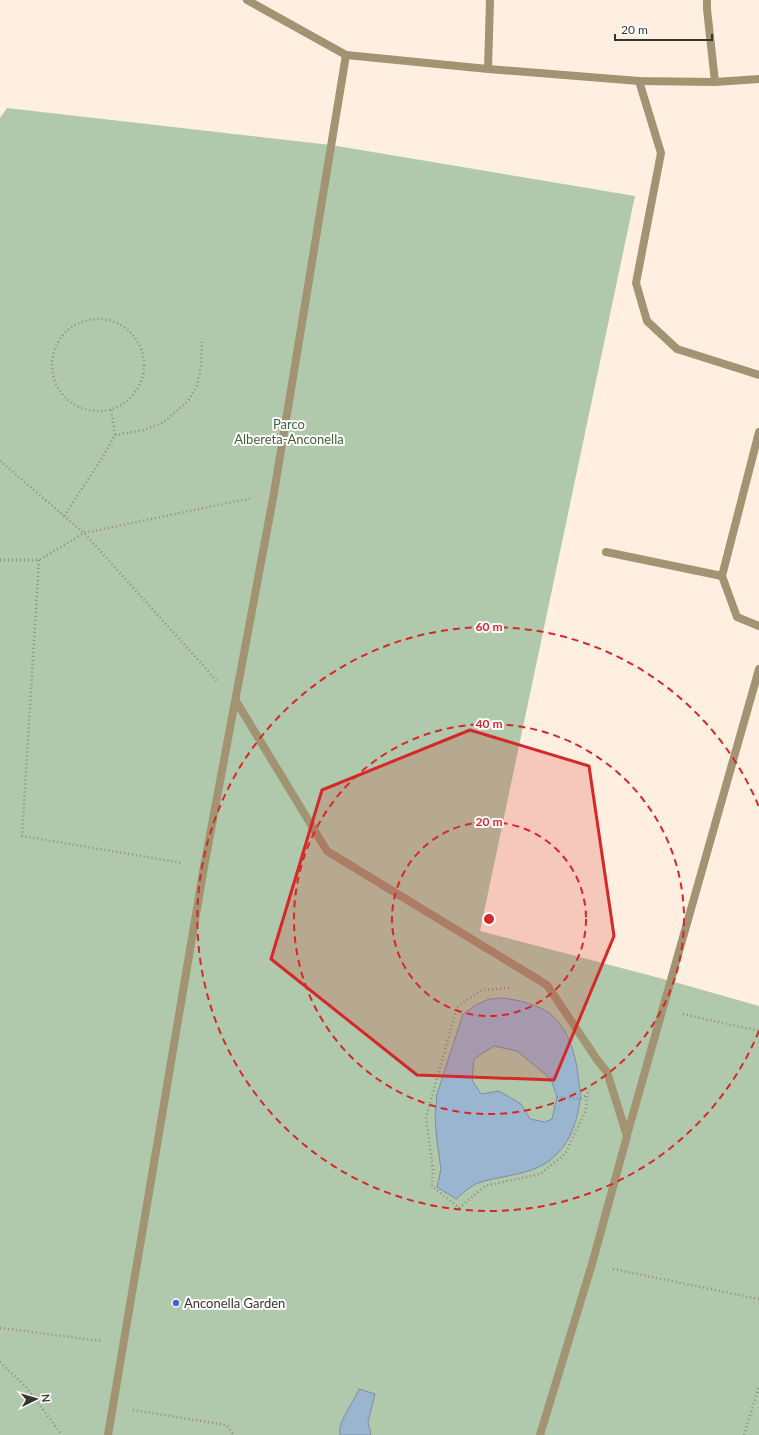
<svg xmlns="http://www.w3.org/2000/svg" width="759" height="1435" viewBox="0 0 759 1435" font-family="Lato,sans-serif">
<rect width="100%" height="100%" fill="#feefe0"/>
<polygon fill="#b0c8ab" points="7,108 331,145 635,196 480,931 671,981 759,1006 759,1435 0,1435 0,118"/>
<g fill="#9ab5cf" stroke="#7e8e9e" fill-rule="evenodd">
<path d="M503,998c14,2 34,6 46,15 21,16 28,46 30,71 1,5 2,10 1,15 -2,20 -9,41 -23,55 -21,22 -52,20 -79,29 -8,3 -16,11 -22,16l-19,-12 4,-18 -4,-27 -2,-24 2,-24 26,-80 13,-9 13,-6zM494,1046l23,5 28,23 7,8 5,15 -5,22 -7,3 -15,-3 -9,-15 -22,-13 -18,3 -9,-14 2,-21z"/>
<path d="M359,1389l16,5 -7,28 3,13h-31c-3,-12 14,-34 19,-46z"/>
</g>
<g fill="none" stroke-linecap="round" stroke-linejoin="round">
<g stroke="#968b81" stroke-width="2.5" stroke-dasharray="1 3" stroke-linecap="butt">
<circle cx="98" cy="365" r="46"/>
<polyline points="115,435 144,430 164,422 188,401 197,386 201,366 202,341"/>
<polyline points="0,461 84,533 217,681"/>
<polyline points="64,516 104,455 115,435 111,409"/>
<polyline points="0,560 39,560 84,533 252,498"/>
<polyline points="39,560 22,836 183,863"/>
<polyline points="509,988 482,990 457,1007 426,1118 433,1168 432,1186 459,1208 485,1186 540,1174 565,1154 586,1110 587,1095 589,1089"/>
<polyline points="683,1014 759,1031"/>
<polyline points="557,1097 580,1099 587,1095"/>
<polyline points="613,1269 759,1299"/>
<polyline points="0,1328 103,1341"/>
<polyline points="0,1362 26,1387 62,1435"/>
<polyline points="133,1410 226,1425 234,1435"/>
<polyline points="744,1435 759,1386"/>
</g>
<g stroke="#a29373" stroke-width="8">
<polyline points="247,0 346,55 488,69 639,81 715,82 759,79"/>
<polyline points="707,0 707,9 715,82"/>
<polyline points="488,69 490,0"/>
<polyline points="639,81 661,153 636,283 647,321 677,349 759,375"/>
<polyline points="759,432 722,576 737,617 759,626"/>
<polyline points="606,552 722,576"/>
<polyline points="236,701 327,851 547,985 598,1061 607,1072 627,1136 592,1264 540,1435"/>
<polyline points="627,1135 759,669"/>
<polyline points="108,1435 204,867 274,493 346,55"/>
</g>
</g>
<path fill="#d62828" fill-opacity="0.2" stroke="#d62828" stroke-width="3" stroke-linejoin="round" d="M470,730l119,36 25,170 -60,144 -137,-5 -146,-116 51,-169z"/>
<g fill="none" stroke="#d62828" stroke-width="2" stroke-dasharray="7 5">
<circle cx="489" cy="919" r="97"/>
<circle cx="489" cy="919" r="195"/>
<path d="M759 1031A292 292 0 1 1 759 807"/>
</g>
<circle fill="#4d5fd4" stroke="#fff" stroke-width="1.5" cx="176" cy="1303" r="4"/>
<g text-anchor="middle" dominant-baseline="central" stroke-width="4" stroke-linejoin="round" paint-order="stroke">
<g font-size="13" fill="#3f6237" stroke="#fff">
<text x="289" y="424">Parco<tspan x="289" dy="15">Albereta-Anconella</tspan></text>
</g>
<g font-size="13" fill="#3b342d" stroke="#fff" text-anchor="start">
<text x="184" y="1303">Anconella Garden</text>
</g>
</g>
<circle cx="489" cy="919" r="6" fill="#d62828" stroke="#fff" stroke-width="2"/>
<g font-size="12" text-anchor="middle" font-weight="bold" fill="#d62828" stroke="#fff" stroke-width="4" stroke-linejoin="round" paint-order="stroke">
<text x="489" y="631">60 m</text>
<text x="489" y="728">40 m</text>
<text x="489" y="826">20 m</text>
</g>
<g transform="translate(36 1399) rotate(85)" stroke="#ffffff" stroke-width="3" paint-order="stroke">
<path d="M0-3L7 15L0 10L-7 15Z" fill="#3b342d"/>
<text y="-6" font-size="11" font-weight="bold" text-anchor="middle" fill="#3b342d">N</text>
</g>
<path d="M615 34v6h97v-6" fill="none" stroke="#3b342d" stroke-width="2"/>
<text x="621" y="34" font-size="12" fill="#3b342d" stroke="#ffffff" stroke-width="3" paint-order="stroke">20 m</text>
</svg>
